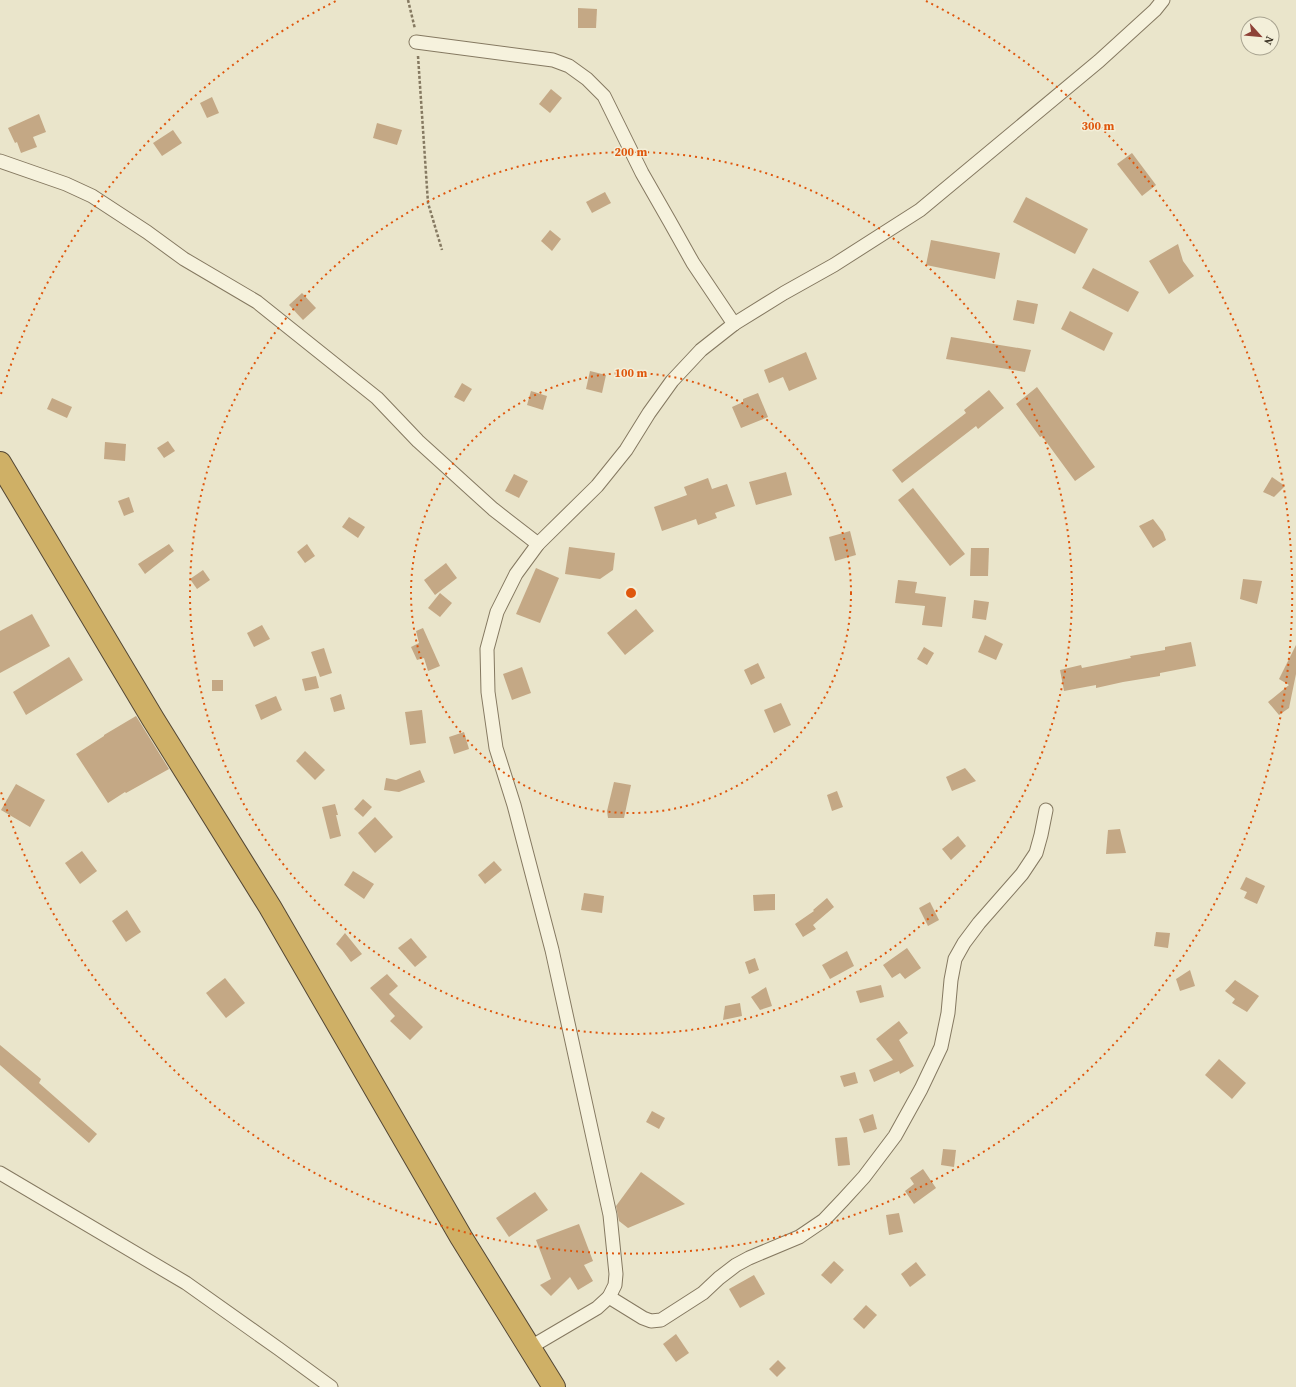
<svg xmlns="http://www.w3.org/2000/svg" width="1296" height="1387" viewBox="0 0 1296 1387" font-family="'Source Serif 4',serif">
<rect width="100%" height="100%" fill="#eae5cb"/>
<g fill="#c4a885">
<polygon points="578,8 597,9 596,28 578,28"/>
<polygon points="551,89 562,98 550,113 539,104"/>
<polygon points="212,97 219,113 207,118 200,103"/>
<polygon points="39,114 46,132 33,137 37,147 21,153 17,142 15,143 8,128"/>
<polygon points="377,123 402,130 397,145 373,138"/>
<polygon points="173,130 182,143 162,156 153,143"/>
<polygon points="1132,153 1156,185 1142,196 1117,164"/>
<polygon points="605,192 611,203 592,213 586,202"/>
<polygon points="1026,197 1088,229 1075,254 1013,222"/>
<polygon points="550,230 561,239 552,251 541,241"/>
<polygon points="931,240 1000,253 995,279 926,265"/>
<polygon points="1178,244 1183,261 1194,276 1169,294 1149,261"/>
<polygon points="1093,268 1139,292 1128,312 1082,288"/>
<polygon points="302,293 316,308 303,320 289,305"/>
<polygon points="1017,300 1038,304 1034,324 1013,320"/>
<polygon points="1070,311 1113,333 1104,351 1061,329"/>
<polygon points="951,337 1031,350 1025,372 946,359"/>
<polygon points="806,352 817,379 789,391 783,377 769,383 764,370"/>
<polygon points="590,371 606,375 602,393 586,389"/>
<polygon points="462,383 472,389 464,402 454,397"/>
<polygon points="1037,387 1095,467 1075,481 1042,436 1040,437 1016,404"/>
<polygon points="989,390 1004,408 978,429 976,426 902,483 892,470 966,413 964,410"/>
<polygon points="531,391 547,396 543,410 527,405"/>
<polygon points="758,393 768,417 741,428 732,407 743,402 743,399"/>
<polygon points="52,398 72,407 67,418 47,409"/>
<polygon points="168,441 175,451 164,458 157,448"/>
<polygon points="105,442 126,444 125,461 104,459"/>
<polygon points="786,472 792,495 756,505 749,482"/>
<polygon points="514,474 528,481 519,498 505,491"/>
<polygon points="1272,477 1285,486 1274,497 1263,492"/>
<polygon points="708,478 712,489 727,484 735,506 715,513 717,518 698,525 696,519 662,531 654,507 687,495 684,487"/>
<polygon points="913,488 965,554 950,566 898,500"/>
<polygon points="129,497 134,512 124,516 118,501"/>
<polygon points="349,517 365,527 358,538 342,527"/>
<polygon points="1153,519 1163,532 1166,540 1153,548 1139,526"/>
<polygon points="850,531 856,555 835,561 829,537"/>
<polygon points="169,544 174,551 145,574 138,564"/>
<polygon points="307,544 315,556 305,563 297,552"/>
<polygon points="569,547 615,553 613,570 600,579 565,574"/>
<polygon points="971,548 989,548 988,576 970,576"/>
<polygon points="446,563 457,578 435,595 424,580"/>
<polygon points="536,568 559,578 540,623 516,614"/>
<polygon points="203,570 210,580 197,589 190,579"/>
<polygon points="1243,579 1262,581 1257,604 1240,599"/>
<polygon points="898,580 917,582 915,593 946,597 942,627 922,625 925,606 895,603"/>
<polygon points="440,593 452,603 440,617 428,608"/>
<polygon points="974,600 989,602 986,620 972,618"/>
<polygon points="636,609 654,631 625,655 607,633"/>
<polygon points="32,614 50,646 0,673 0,631"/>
<polygon points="262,625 270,639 254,647 247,633"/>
<polygon points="423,628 440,666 428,671 424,658 417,660 411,647 419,643 416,631"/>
<polygon points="985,635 1003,644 996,660 978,652"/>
<polygon points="1191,642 1196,666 1160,673 1160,676 1123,682 1096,688 1096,685 1064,691 1060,670 1081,665 1082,668 1131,658 1130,656 1165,650 1165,647"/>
<polygon points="1296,645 1296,674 1289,708 1279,715 1268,702 1289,685 1279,679"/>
<polygon points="924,647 934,653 927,665 917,659"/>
<polygon points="324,648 332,673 320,677 311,652"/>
<polygon points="69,657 83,680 26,715 13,692"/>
<polygon points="758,663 765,678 751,685 744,670"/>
<polygon points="522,667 531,693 512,700 503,674"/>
<polygon points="316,676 319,688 305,691 302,679"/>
<rect x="212" y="680" width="11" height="11"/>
<polygon points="341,694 345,709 334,712 330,698"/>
<polygon points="276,696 282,710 261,720 255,705"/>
<polygon points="781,703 791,725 774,733 764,710"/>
<polygon points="422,710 426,743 410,745 405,712"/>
<polygon points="136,716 169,769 126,793 125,792 108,803 76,754 104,736 104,735"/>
<polygon points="464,732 469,749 454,754 449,737"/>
<polygon points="305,751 325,770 315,780 296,761"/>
<polygon points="965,768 976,781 952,791 946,777"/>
<polygon points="420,770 425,782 399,792 384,790 386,778 396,780"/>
<polygon points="614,782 631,785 624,818 608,818 607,811"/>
<polygon points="16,784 45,800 30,827 1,810"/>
<polygon points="837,791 843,807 832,811 827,795"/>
<polygon points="363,799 372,807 363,817 354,809"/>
<polygon points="335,804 338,815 336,815 341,836 330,839 322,807"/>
<polygon points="375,817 393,837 375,853 358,833"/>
<polygon points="1120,829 1126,853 1106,854 1108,830"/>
<polygon points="958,836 966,846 951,860 942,849"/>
<polygon points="82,851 97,871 80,884 65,863"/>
<polygon points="494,861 502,870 485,884 478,875"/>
<polygon points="353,871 374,884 364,899 344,885"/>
<polygon points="1246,877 1265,886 1257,904 1244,898 1247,892 1240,889"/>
<polygon points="584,893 604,896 602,913 581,910"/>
<polygon points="775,894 775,910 754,911 753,895"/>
<polygon points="827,898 834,907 813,925 816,929 803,937 795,924 814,911 813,910"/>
<polygon points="930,902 939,920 928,926 919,908"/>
<polygon points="127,910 141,932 126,942 112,921"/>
<polygon points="1156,932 1170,933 1168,948 1154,946"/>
<polygon points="345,933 362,954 351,962 342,950 336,944"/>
<polygon points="411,938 427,957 415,967 398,948"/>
<polygon points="907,948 921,968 905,979 900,973 892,978 883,965"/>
<polygon points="847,951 854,966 830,979 822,965"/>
<polygon points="755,958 759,970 749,974 745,962"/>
<polygon points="1190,970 1195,986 1180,991 1176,979"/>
<polygon points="387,974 398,986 389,994 423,1027 410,1040 390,1021 395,1016 370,988"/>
<polygon points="225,978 245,1003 226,1018 206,993"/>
<polygon points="1235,980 1259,996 1247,1012 1232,1003 1235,999 1225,991"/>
<polygon points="881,985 884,997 860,1003 856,991"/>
<polygon points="766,987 772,1006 760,1010 751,997"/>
<polygon points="740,1003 742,1016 723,1020 725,1006"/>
<polygon points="899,1021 908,1033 899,1040 914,1066 900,1074 899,1071 874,1082 869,1070 893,1060 876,1039"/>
<polygon points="0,1045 41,1079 39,1083 97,1134 89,1143 0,1065"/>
<polygon points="1219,1059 1246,1083 1232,1099 1205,1075"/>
<polygon points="855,1072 858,1083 844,1087 840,1076"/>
<polygon points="652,1111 665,1118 659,1129 646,1122"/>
<polygon points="873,1114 877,1129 864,1133 859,1119"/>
<polygon points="847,1137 850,1165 838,1166 835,1138"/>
<polygon points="943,1149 956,1150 954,1167 941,1165"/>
<polygon points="923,1169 936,1188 914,1204 905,1191 914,1184 910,1178"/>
<polygon points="641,1172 685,1204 628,1228 619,1221 616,1206"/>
<polygon points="535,1192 548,1210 509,1237 496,1218"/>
<polygon points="899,1213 903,1232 889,1235 886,1215"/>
<polygon points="579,1224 593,1261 584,1265 593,1281 578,1290 570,1277 551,1296 540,1285 551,1279 536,1240"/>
<polygon points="834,1261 844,1270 831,1284 821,1275"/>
<polygon points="916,1262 926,1275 910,1287 901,1274"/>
<polygon points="754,1275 765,1294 740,1308 729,1289"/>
<polygon points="866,1305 877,1315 864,1329 853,1319"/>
<polygon points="676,1334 689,1353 676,1362 663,1344"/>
<polygon points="778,1360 786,1368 777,1377 769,1369"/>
</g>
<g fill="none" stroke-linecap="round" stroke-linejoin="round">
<g stroke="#857961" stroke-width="15">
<g id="street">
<polyline points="416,42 553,60 569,66 587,79 604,96 642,173 670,222 693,263 734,324"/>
<polyline points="0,161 66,184 92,196 147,232 184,259 257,302 377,398 418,441 493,509 538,544"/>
<polyline points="0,1173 186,1283 279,1349 331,1387"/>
<polyline points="609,1297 643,1318 651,1321 661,1320 703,1293 719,1278 736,1265 749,1258 799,1237 824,1220 843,1200 864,1177 895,1136 921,1089 941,1047 948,1013 951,980 955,959 964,943 979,923 1022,874 1036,853 1041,835 1046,810"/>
<polyline points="529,1348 597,1308 609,1297 615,1285 616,1274 610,1215 552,950 514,805 496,748 488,692 487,649 497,612 516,574 538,544 597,486 626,450 649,413 672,381 701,350 734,324 784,293 834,265 920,210 1099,61 1155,10 1163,0"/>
</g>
</g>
<g stroke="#544734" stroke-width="24">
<polyline id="highway" points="0,463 153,719 270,907 461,1237 554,1387"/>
</g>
<g stroke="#857961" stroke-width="2.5" stroke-dasharray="3 2" stroke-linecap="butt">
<polyline points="408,0 415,29"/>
<polyline points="418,56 428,203 442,250"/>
</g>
<use href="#street" stroke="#f6f2dd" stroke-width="13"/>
<use href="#highway" stroke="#cfb066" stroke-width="22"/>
</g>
<g fill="none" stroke="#df570d" stroke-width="2" stroke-dasharray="2 4">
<circle cx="631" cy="593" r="220"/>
<circle cx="631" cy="593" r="441"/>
<path d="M1 394A661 661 0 0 1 336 1M926 1A661 661 0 1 1 1 792"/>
</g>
<circle cx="631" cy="593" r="6" fill="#df570d" stroke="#f3efd9" stroke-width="2"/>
<g font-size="12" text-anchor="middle" font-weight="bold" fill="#df570d" stroke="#f3efd9" stroke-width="3" stroke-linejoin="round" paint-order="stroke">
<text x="1098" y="130">300 m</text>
<text x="631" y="156">200 m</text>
<text x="631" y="377">100 m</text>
</g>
<g transform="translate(1260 36) rotate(117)"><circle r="19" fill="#f3efd9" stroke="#a8a390"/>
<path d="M0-3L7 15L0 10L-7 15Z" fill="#8e4237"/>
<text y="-6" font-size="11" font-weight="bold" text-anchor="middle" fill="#383022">N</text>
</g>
</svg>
